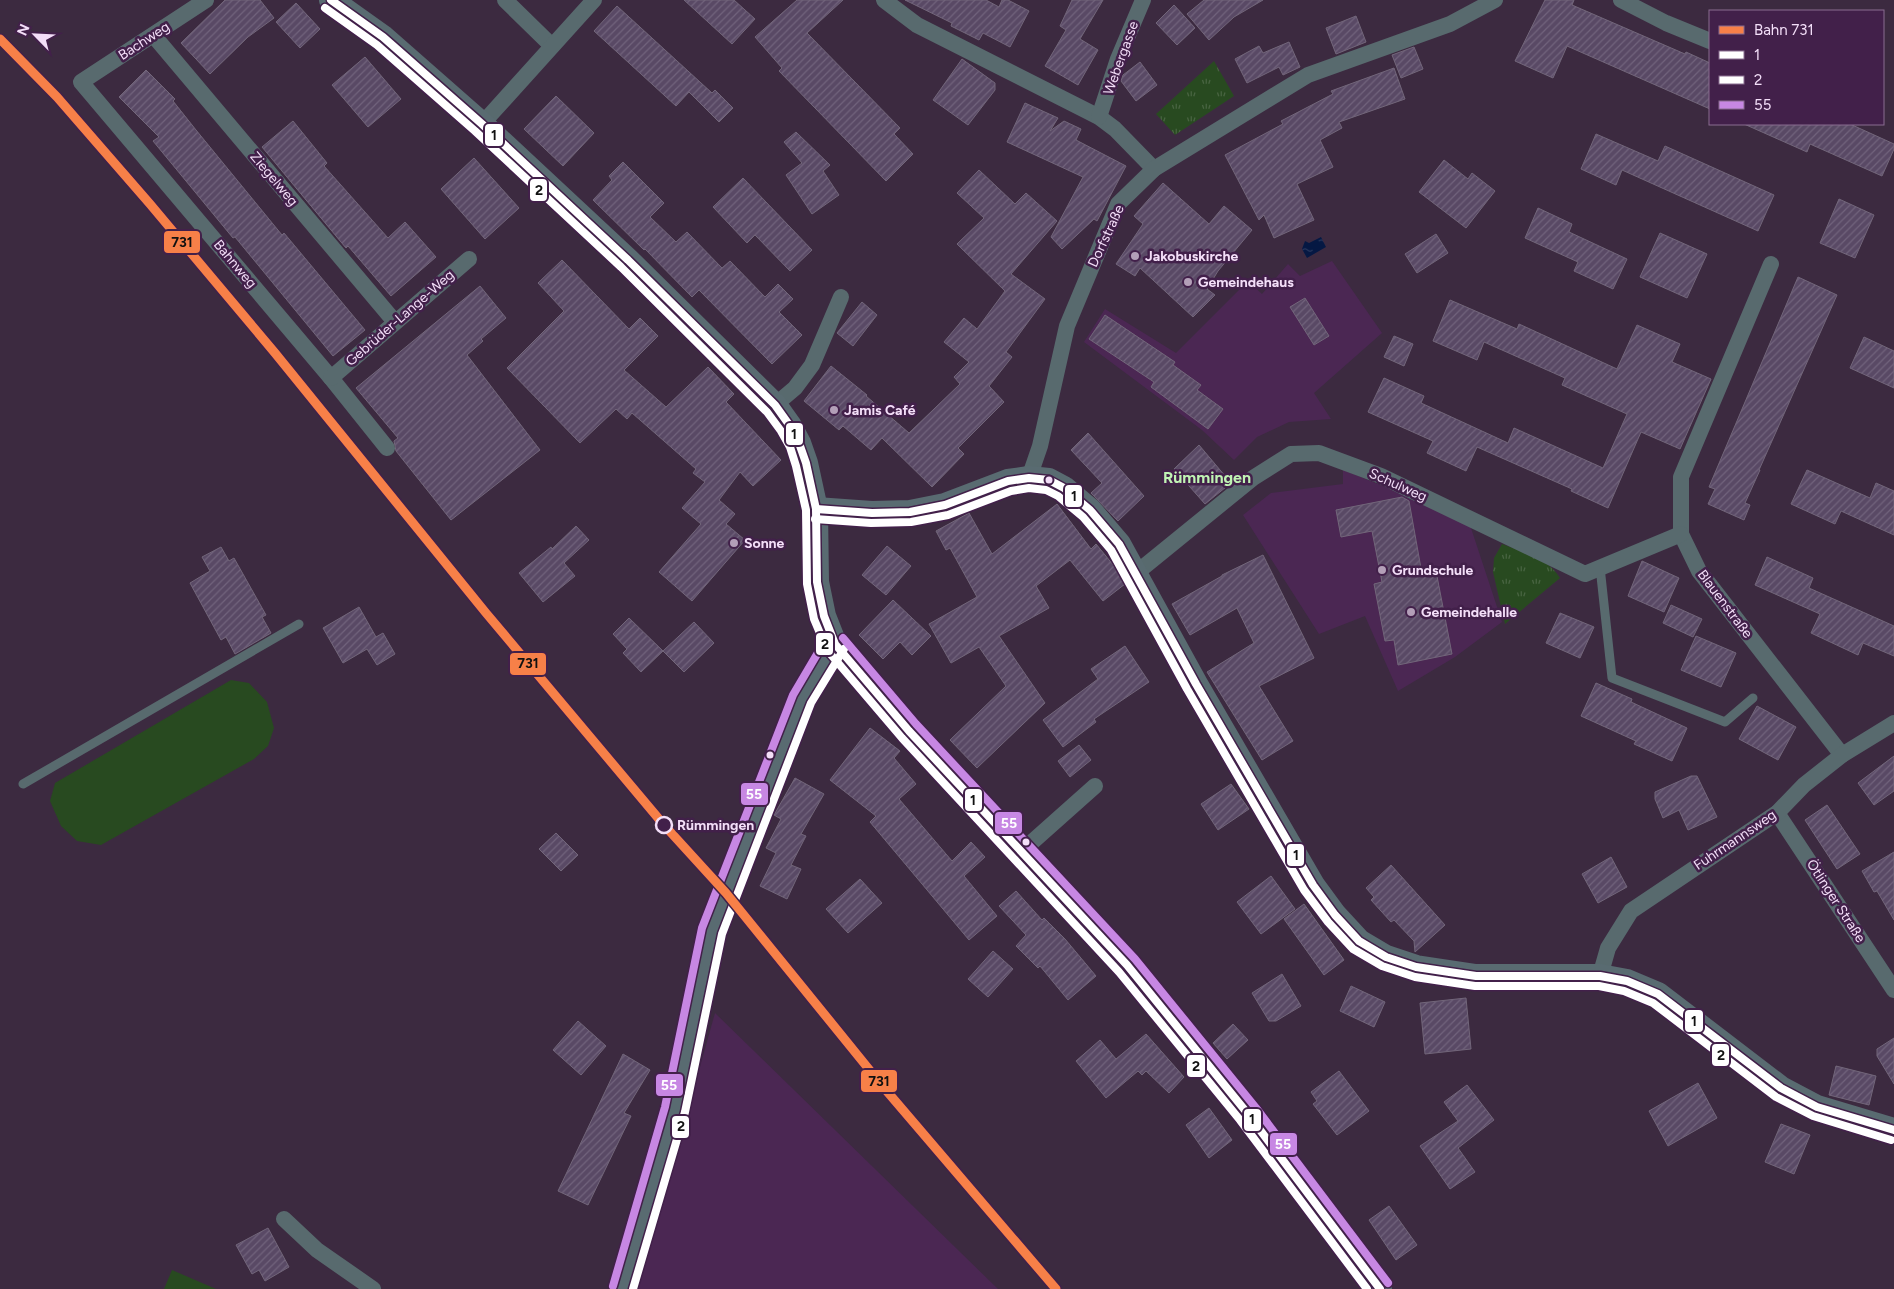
<svg xmlns="http://www.w3.org/2000/svg" width="1894" height="1289" viewBox="0 0 1894 1289" font-family="Figtree,sans-serif">
<defs>
<pattern id="park-tufts" width="24" height="20" patternUnits="userSpaceOnUse" patternTransform="scale(1.25)"><rect width="24" height="20" fill="#284a20"/><path d="M3 7l-1-3M5 7V3M7 7l1-3M15 17l-1-3M17 17v-4M19 17l1-3" fill="none" stroke="#486441"/></pattern>
<pattern id="water-ripples" width="26" height="14" patternUnits="userSpaceOnUse" patternTransform="scale(1.25)"><rect width="26" height="14" fill="#051843"/><path d="M2 4q2-2 4 0t4 0M15 11q2-2 4 0t4 0" fill="none" stroke="#2a395f"/></pattern>
<pattern id="building-hatch" width="6" height="6" patternUnits="userSpaceOnUse" patternTransform="scale(1.25)"><rect width="6" height="6" fill="#594965"/><path d="M-1 1l2-2M0 6l6-6M5 7l2-2" fill="none" stroke="#71637c"/></pattern>
</defs>
<rect width="100%" height="100%" fill="#3c2a40"/>
<g fill="#4b2753">
<polygon points="1332,261 1382,333 1314,393 1331,419 1289,422 1257,437 1234,460 1202,430 1084,342 1105,309 1176,353 1248,281 1262,294 1288,264 1300,276"/>
<polygon points="1343,470 1408,496 1470,525 1502,622 1455,657 1398,691 1365,616 1319,634 1243,515 1271,493 1343,484"/>
<polygon points="715,1013 998,1289 638,1289"/>
</g>
<g fill="url(#park-tufts)">
<polygon points="1214,61 1234,96 1175,135 1156,114"/>
<path d="M1502,544c21,8 46,14 58,34l-55,46 -12,-52 1,-14z"/>
</g>
<g fill="#284a20">
<polygon points="231,680 249,683 267,702 274,728 268,746 254,759 101,845 77,841 61,826 50,801 55,783"/>
<polygon points="172,1270 216,1289 164,1289"/>
</g>
<polygon fill="url(#water-ripples)" points="1321,237 1326,247 1307,258 1302,249 1305,241 1309,243"/>
<g fill="url(#building-hatch)" stroke="#72667a">
<polygon points="225,0 260,0 274,18 248,37 210,74 181,43"/>
<polygon points="684,0 734,0 755,19 732,44"/>
<polygon points="797,0 843,0 807,33 900,128 894,134 913,154 886,181 779,71 782,68 755,37"/>
<polygon points="905,0 986,0 999,7 1002,0 1008,0 1029,11 1010,47 983,33 979,40 951,26 952,23"/>
<polygon points="1072,0 1103,0 1080,39 1098,50 1078,85 1045,66 1066,30 1060,26"/>
<polygon points="1204,0 1263,0 1234,17 1209,40 1187,14"/>
<polygon points="1545,0 1574,0 1572,5 1685,54 1686,52 1710,63 1710,109 1567,46 1553,78 1515,61"/>
<polygon points="296,3 320,29 300,48 276,22"/>
<polygon points="1174,5 1195,28 1177,45 1156,23"/>
<polygon points="617,6 712,93 715,90 733,108 719,122 689,92 676,106 594,31"/>
<polygon points="1356,16 1366,42 1336,54 1326,28"/>
<polygon points="1289,42 1300,67 1283,75 1279,67 1247,83 1235,59 1259,46 1263,53"/>
<polygon points="1414,47 1423,69 1401,78 1392,55"/>
<polygon points="365,57 401,99 368,127 332,85"/>
<polygon points="962,59 995,83 995,90 968,125 933,100"/>
<polygon points="1140,62 1157,85 1136,101 1121,81 1123,75"/>
<polygon points="1394,68 1405,99 1339,122 1342,128 1320,140 1333,167 1297,184 1314,220 1274,238 1264,215 1259,220 1225,155 1283,124 1281,121 1333,94 1331,91"/>
<polygon points="146,70 175,99 173,101 196,130 282,235 284,233 365,330 333,356 235,237 233,238 153,141 159,137 119,97"/>
<polygon points="556,96 594,133 563,166 524,129"/>
<polygon points="1025,103 1058,118 1050,131 1064,121 1081,129 1076,140 1126,166 1097,221 1094,219 1062,249 1051,237 1083,177 1007,142"/>
<polygon points="293,121 327,163 324,166 388,238 405,222 436,257 391,296 348,246 346,248 262,147"/>
<polygon points="1744,124 1850,124 1894,144 1894,149 1882,176 1810,144 1807,152"/>
<polygon points="796,132 830,165 823,171 839,195 812,214 786,175 802,163 784,142"/>
<polygon points="1596,134 1658,161 1665,146 1774,195 1758,231 1622,170 1616,185 1581,169"/>
<polygon points="474,158 519,208 485,239 441,189"/>
<polygon points="1444,160 1468,179 1472,173 1495,191 1466,228 1419,192"/>
<polygon points="623,162 664,203 650,217 676,242 687,232 722,268 730,261 765,297 778,284 793,299 779,312 802,335 772,364 699,290 692,297 645,249 644,250 593,200 612,180 609,176"/>
<polygon points="979,170 1015,204 1026,193 1057,221 1011,274 1045,299 1006,352 1012,357 989,386 1004,402 958,448 964,454 932,487 882,438 871,450 843,426 839,430 804,401 831,366 867,395 866,396 909,433 960,384 954,377 969,362 944,342 964,318 977,329 1005,291 957,244 984,218 957,193"/>
<polygon points="743,178 812,250 790,271 755,235 747,243 713,207"/>
<polygon points="1163,183 1209,224 1224,206 1252,230 1218,271 1207,289 1215,295 1193,317 1140,268 1135,276 1116,264 1143,224 1134,216"/>
<polygon points="1839,199 1874,215 1855,258 1820,243"/>
<polygon points="1538,208 1572,224 1569,232 1627,259 1613,289 1574,271 1578,262 1525,238"/>
<polygon points="1660,233 1707,254 1687,298 1640,277"/>
<polygon points="1436,234 1448,253 1417,273 1405,254"/>
<polygon points="562,260 629,329 640,318 658,336 624,370 666,407 708,367 734,394 726,402 781,460 753,486 740,472 719,500 735,514 726,524 745,540 692,601 659,572 701,524 682,508 705,482 693,473 696,469 632,413 627,419 616,409 580,443 507,368 564,311 538,283"/>
<polygon points="1798,277 1837,295 1759,470 1760,470 1745,503 1750,505 1744,520 1708,504 1715,489 1709,487"/>
<polygon points="480,286 506,318 481,339 483,341 467,355 540,450 451,520 396,451 394,441 398,438 356,388"/>
<polygon points="1305,298 1329,336 1314,345 1290,307"/>
<polygon points="1450,300 1517,329 1519,324 1617,369 1637,325 1680,344 1672,362 1711,379 1680,449 1641,432 1608,508 1571,491 1572,489 1477,447 1466,471 1427,453 1433,441 1368,412 1384,378 1424,396 1421,403 1508,443 1514,428 1603,468 1627,414 1562,385 1565,378 1484,342 1477,360 1433,341"/>
<polygon points="862,302 877,315 853,346 837,333"/>
<polygon points="1105,315 1175,362 1173,365 1201,385 1197,390 1223,409 1208,429 1151,387 1154,382 1089,339"/>
<polygon points="1394,336 1413,344 1404,366 1384,357"/>
<polygon points="1864,337 1894,351 1894,388 1850,368"/>
<polygon points="1088,433 1144,496 1118,521 1091,493 1102,483 1071,450"/>
<polygon points="1199,445 1231,483 1205,504 1174,469"/>
<polygon points="1807,470 1870,498 1876,483 1894,491 1894,535 1841,511 1835,524 1791,504"/>
<polygon points="1402,497 1409,501 1422,574 1436,571 1452,654 1398,665 1394,640 1385,641 1374,584 1382,582 1372,531 1341,537 1336,510"/>
<polygon points="1057,504 1091,549 1096,544 1119,572 1125,584 1103,601 1070,560 1036,586 1049,608 999,636 1045,703 977,768 950,740 1006,686 979,647 951,663 929,624 977,597 950,548 946,550 936,531 969,513 992,554"/>
<polygon points="576,526 589,540 564,563 575,576 543,602 519,573 551,547 552,549"/>
<polygon points="887,546 911,566 886,595 862,575"/>
<polygon points="221,547 229,561 234,558 266,615 262,617 271,633 235,654 226,637 221,640 190,583 210,571 202,557"/>
<polygon points="1263,555 1314,658 1259,686 1293,741 1262,760 1207,672 1254,643 1237,608 1190,635 1172,604 1222,576 1222,575"/>
<polygon points="1767,557 1813,578 1809,588 1894,626 1894,656 1863,643 1858,655 1811,633 1820,614 1755,585"/>
<polygon points="1642,561 1679,578 1664,612 1628,596"/>
<polygon points="893,600 931,636 912,655 900,642 883,659 859,635"/>
<polygon points="1671,605 1702,619 1693,637 1663,623"/>
<polygon points="359,607 376,637 383,633 395,654 377,665 367,649 343,663 323,628"/>
<polygon points="1560,613 1594,627 1580,658 1546,643"/>
<polygon points="629,618 663,651 641,672 623,653 627,649 613,634"/>
<polygon points="694,622 714,643 684,672 663,651"/>
<polygon points="1696,636 1736,653 1721,687 1681,670"/>
<polygon points="1125,646 1149,682 1094,719 1096,722 1063,747 1043,720 1098,679 1091,669"/>
<polygon points="1596,683 1632,699 1631,702 1687,728 1672,761 1634,744 1636,741 1581,716"/>
<polygon points="1757,706 1796,727 1778,760 1739,739"/>
<polygon points="870,728 900,751 894,758 916,784 899,799 952,861 971,842 985,857 964,876 997,916 969,940 870,822 876,816 830,780"/>
<polygon points="1079,745 1091,760 1070,777 1058,761"/>
<polygon points="1894,756 1894,791 1874,805 1858,783"/>
<polygon points="1691,776 1697,776 1717,817 1688,830 1679,810 1663,818 1655,799 1655,792"/>
<polygon points="795,778 824,794 801,834 806,836 791,865 801,869 787,899 760,886 776,853 766,848 781,819 774,815"/>
<polygon points="1231,784 1249,809 1218,830 1201,804"/>
<polygon points="1827,805 1860,854 1837,869 1805,820"/>
<polygon points="556,833 578,855 561,871 539,849"/>
<polygon points="1894,852 1894,920 1877,891 1874,892 1862,871"/>
<polygon points="1611,857 1627,887 1598,903 1582,874"/>
<polygon points="1391,865 1445,925 1415,952 1414,941 1394,920 1391,922 1371,900 1374,897 1366,888"/>
<polygon points="1271,876 1295,909 1261,934 1237,902"/>
<polygon points="860,879 882,903 848,933 826,909"/>
<polygon points="1016,891 1042,920 1044,918 1065,939 1096,976 1068,1000 1040,966 1038,968 1016,946 1026,935 999,906"/>
<polygon points="1304,904 1344,960 1324,975 1284,919"/>
<polygon points="993,951 1013,969 988,997 968,979"/>
<polygon points="1282,974 1301,1006 1276,1021 1269,1021 1252,993"/>
<polygon points="1351,986 1385,1002 1374,1027 1340,1011"/>
<polygon points="1466,998 1471,1049 1425,1054 1420,1003"/>
<polygon points="578,1021 606,1046 581,1075 553,1050"/>
<polygon points="1233,1024 1248,1040 1227,1059 1213,1043"/>
<polygon points="1146,1034 1184,1077 1169,1093 1146,1071 1142,1075 1138,1071 1106,1098 1076,1061 1100,1040 1116,1059"/>
<polygon points="1894,1038 1894,1084 1877,1056 1877,1049"/>
<polygon points="623,1054 650,1070 624,1113 631,1116 588,1205 558,1191"/>
<polygon points="1836,1066 1876,1076 1869,1105 1829,1095"/>
<polygon points="1339,1071 1369,1111 1337,1135 1313,1104 1317,1101 1311,1092"/>
<polygon points="1698,1083 1717,1118 1668,1146 1649,1111"/>
<polygon points="1467,1085 1494,1120 1458,1148 1475,1172 1450,1189 1420,1146 1458,1121 1444,1102"/>
<polygon points="1209,1108 1232,1140 1209,1158 1186,1125"/>
<polygon points="1781,1124 1810,1135 1794,1174 1765,1162"/>
<polygon points="1389,1206 1417,1245 1396,1260 1369,1220"/>
<polygon points="268,1228 289,1267 265,1281 259,1270 252,1274 236,1245"/>
</g>
<g fill="none" stroke-linecap="round" stroke-linejoin="round">
<g stroke="#586a6e" stroke-width="9">
<polyline points="1600,567 1612,678 1725,722 1753,698"/>
<polyline points="23,784 299,624"/>
</g>
<g stroke="#586a6e" stroke-width="16">
<polyline points="206,0 81,82 331,378 387,448"/>
<polyline points="505,0 552,46"/>
<polyline points="884,0 917,25 1099,117 1115,129 1154,169"/>
<polyline points="1621,0 1666,23 1710,41"/>
<polyline points="154,36 395,322"/>
<polyline points="1099,117 1118,59 1143,0"/>
<polyline points="482,124 594,0"/>
<polyline points="1771,264 1681,477 1681,534 1699,571 1842,755"/>
<polyline points="331,378 469,259"/>
<polyline points="775,405 795,388 812,365 841,297"/>
<polyline points="1029,478 1040,446 1067,326 1118,204 1154,169 1308,75 1450,24 1495,0"/>
<polyline points="1135,574 1253,478 1291,454 1319,453 1381,476 1585,574 1681,534"/>
<polyline points="1777,813 1894,990"/>
<polyline points="1022,851 1095,786"/>
<polyline points="1600,976 1608,948 1631,911 1777,813 1804,785 1842,755 1894,723"/>
<polyline points="284,1219 317,1250 373,1289"/>
</g>
<g stroke="#596b71" stroke-width="24">
<polyline points="331,0 383,37 482,124 628,260 775,405 790,426 799,443 806,463 816,509 817,582 824,616 835,644 909,731 1127,965 1248,1114 1380,1289"/>
<polyline points="816,509 872,513 910,512 945,505 1008,481 1029,478 1049,480 1064,488 1090,510 1119,544 1196,684 1313,885 1335,915 1359,941 1386,957 1416,967 1476,976 1600,976 1627,981 1658,994 1781,1088 1817,1107 1894,1130"/>
<polyline points="623,1289 675,1109 712,931 802,699 835,644"/>
</g>
<g stroke="#42204a" stroke-width="11">
<g id="bus-1">
<polyline points="331,0 383,37 482,124 628,260 775,405 790,426 799,443 806,463 816,509 817,582 824,616 835,644 909,731 1127,965 1248,1114 1380,1289"/>
<polyline points="816,509 872,513 910,512 945,505 1008,481 1029,478 1049,480 1064,488 1090,510 1119,544 1196,684 1313,885 1335,915 1359,941 1386,957 1416,967 1476,976 1600,976 1627,981 1658,994 1781,1088 1817,1107 1894,1130"/>
</g>
</g>
<g stroke="#42204a" stroke-width="11">
<g id="bus-2">
<polyline points="325,8 377,45 475,131 621,267 767,412 781,431 790,447 796,466 806,510 807,584 814,619 827,650 902,738 1119,972 1240,1120 1367,1289"/>
<polyline points="815,519 871,523 911,522 948,515 1011,491 1029,488 1046,490 1058,496 1083,517 1111,550 1187,689 1304,890 1328,922 1353,949 1382,966 1415,977 1475,986 1599,986 1624,991 1653,1003 1776,1097 1813,1116 1891,1140"/>
<polyline points="633,1289 685,1112 722,934 811,703 844,649"/>
</g>
</g>
<g stroke="#42204a" stroke-width="11">
<g id="bus-3">
<polyline points="843,638 916,724 1135,959 1256,1108 1388,1283"/>
<polyline points="613,1286 665,1107 702,928 793,695 826,639"/>
</g>
</g>
<use href="#bus-1" stroke="#fff" stroke-width="8"/>
<use href="#bus-2" stroke="#fff" stroke-width="8"/>
<use href="#bus-3" stroke="#c787e3" stroke-width="8"/>
<g stroke="#42204a" stroke-width="12">
<polyline id="rail-1" points="0,39 57,97 150,204 275,353 486,613 664,825 726,893 885,1089 1056,1289"/>
</g>
<use href="#rail-1" stroke="#f78048" stroke-width="9"/>
</g>
<g fill="#b39fb8" stroke="#42204a" stroke-width="2">
<circle cx="1135" cy="256" r="5"/>
<circle cx="1188" cy="282" r="5"/>
<circle cx="834" cy="410" r="5"/>
<circle cx="734" cy="543" r="5"/>
<circle cx="1382" cy="570" r="5"/>
<circle cx="1411" cy="612" r="5"/>
</g>
<g fill="#f3def8" stroke="#42204a" stroke-width="2">
<circle cx="1049" cy="480" r="4.5"/>
<circle cx="770" cy="755" r="4.5"/>
<circle cx="1026" cy="842" r="4.5"/>
</g>
<circle fill="#42204a" stroke="#f3def8" stroke-width="2.5" cx="664" cy="825" r="8"/>
<g text-anchor="middle" dominant-baseline="central" stroke-width="5" stroke-linejoin="round" paint-order="stroke">
<g font-size="14" fill="#f3def8" stroke="#42204a">
<text transform="translate(144 41) rotate(-33)">Bachweg</text>
<text transform="translate(1121 58) rotate(-70)">Webergasse</text>
<text transform="translate(274 179) rotate(50)">Ziegelweg</text>
<text transform="translate(1106 236) rotate(-65)">Dorfstraße</text>
<text transform="translate(235 264) rotate(50)">Bahnweg</text>
<text transform="translate(400 318) rotate(-41)">Gebrüder-Lange-Weg</text>
<text transform="translate(1398 485) rotate(24)">Schulweg</text>
<text transform="translate(1725 604) rotate(53)">Blauenstraße</text>
<text transform="translate(1735 840) rotate(-34)">Fuhrmannsweg</text>
<text transform="translate(1836 901) rotate(57)">Ötlinger Straße</text>
</g>
<g font-size="14" font-weight="bold" fill="#f3def8" stroke="#42204a" text-anchor="start">
<text x="1145" y="256">Jakobuskirche</text>
<text x="1198" y="282">Gemeindehaus</text>
<text x="844" y="410">Jamis Café</text>
<text x="744" y="543">Sonne</text>
<text x="1392" y="570">Grundschule</text>
<text x="1421" y="612">Gemeindehalle</text>
</g>
<g font-size="14" font-weight="bold" fill="#f3def8" stroke="#42204a" text-anchor="start">
<text x="677" y="825">Rümmingen</text>
</g>
<g font-size="16" font-weight="bold" fill="#c0f4b4" stroke="#42204a">
<text x="1207" y="477">Rümmingen</text>
</g>
</g>
<g stroke="#42204a" stroke-width="2">
<rect x="484" y="123" width="20" height="24" rx="5" fill="#fff"/>
<rect x="529" y="178" width="19" height="24" rx="5" fill="#fff"/>
<rect x="163" y="230" width="38" height="24" rx="5" fill="#f78048"/>
<rect x="785" y="422" width="19" height="24" rx="5" fill="#fff"/>
<rect x="1064" y="484" width="19" height="24" rx="5" fill="#fff"/>
<rect x="815" y="632" width="19" height="24" rx="5" fill="#fff"/>
<rect x="509" y="652" width="38" height="24" rx="5" fill="#f78048"/>
<rect x="740" y="782" width="29" height="24" rx="5" fill="#c787e3"/>
<rect x="964" y="788" width="19" height="24" rx="5" fill="#fff"/>
<rect x="994" y="811" width="29" height="24" rx="5" fill="#c787e3"/>
<rect x="1286" y="843" width="19" height="24" rx="5" fill="#fff"/>
<rect x="1684" y="1009" width="20" height="24" rx="5" fill="#fff"/>
<rect x="1711" y="1043" width="19" height="24" rx="5" fill="#fff"/>
<rect x="1186" y="1054" width="20" height="24" rx="5" fill="#fff"/>
<rect x="860" y="1069" width="38" height="24" rx="5" fill="#f78048"/>
<rect x="655" y="1073" width="29" height="24" rx="5" fill="#c787e3"/>
<rect x="1243" y="1108" width="19" height="24" rx="5" fill="#fff"/>
<rect x="671" y="1115" width="19" height="24" rx="5" fill="#fff"/>
<rect x="1269" y="1132" width="29" height="24" rx="5" fill="#c787e3"/>
</g>
<g font-size="14" text-anchor="middle" font-weight="bold" fill="#fff">
<text x="754" y="799">55</text>
<text x="1009" y="828">55</text>
<text x="669" y="1090">55</text>
<text x="1283" y="1149">55</text>
</g>
<g font-size="14" text-anchor="middle" font-weight="bold" fill="#111">
<text x="494" y="140">1</text>
<text x="539" y="195">2</text>
<text x="182" y="247">731</text>
<text x="794" y="439">1</text>
<text x="1074" y="501">1</text>
<text x="825" y="649">2</text>
<text x="528" y="668">731</text>
<text x="973" y="805">1</text>
<text x="1296" y="860">1</text>
<text x="1694" y="1026">1</text>
<text x="1721" y="1060">2</text>
<text x="1196" y="1071">2</text>
<text x="879" y="1086">731</text>
<text x="1252" y="1124">1</text>
<text x="681" y="1131">2</text>
</g>
<rect x="1709" y="10" width="175" height="115" fill="#42204a" stroke="#896c90"/>
<rect x="1719" y="26" width="25" height="8" fill="#f78048" stroke="#896c90"/>
<text x="1754" y="35" font-size="15" fill="#f3def8">Bahn 731</text>
<rect x="1719" y="51" width="25" height="8" fill="#ffffff" stroke="#896c90"/>
<text x="1754" y="60" font-size="15" fill="#f3def8">1</text>
<rect x="1719" y="76" width="25" height="8" fill="#ffffff" stroke="#896c90"/>
<text x="1754" y="85" font-size="15" fill="#f3def8">2</text>
<rect x="1719" y="101" width="25" height="8" fill="#c787e3" stroke="#896c90"/>
<text x="1754" y="110" font-size="15" fill="#f3def8">55</text>
<g transform="translate(35 35) rotate(294)" stroke="#42204a" stroke-width="4" paint-order="stroke">
<path d="M0-4L9 19L0 12L-9 19Z" fill="#f3def8"/>
<text y="-8" font-size="14" font-weight="bold" text-anchor="middle" fill="#f3def8">N</text>
</g>
</svg>
